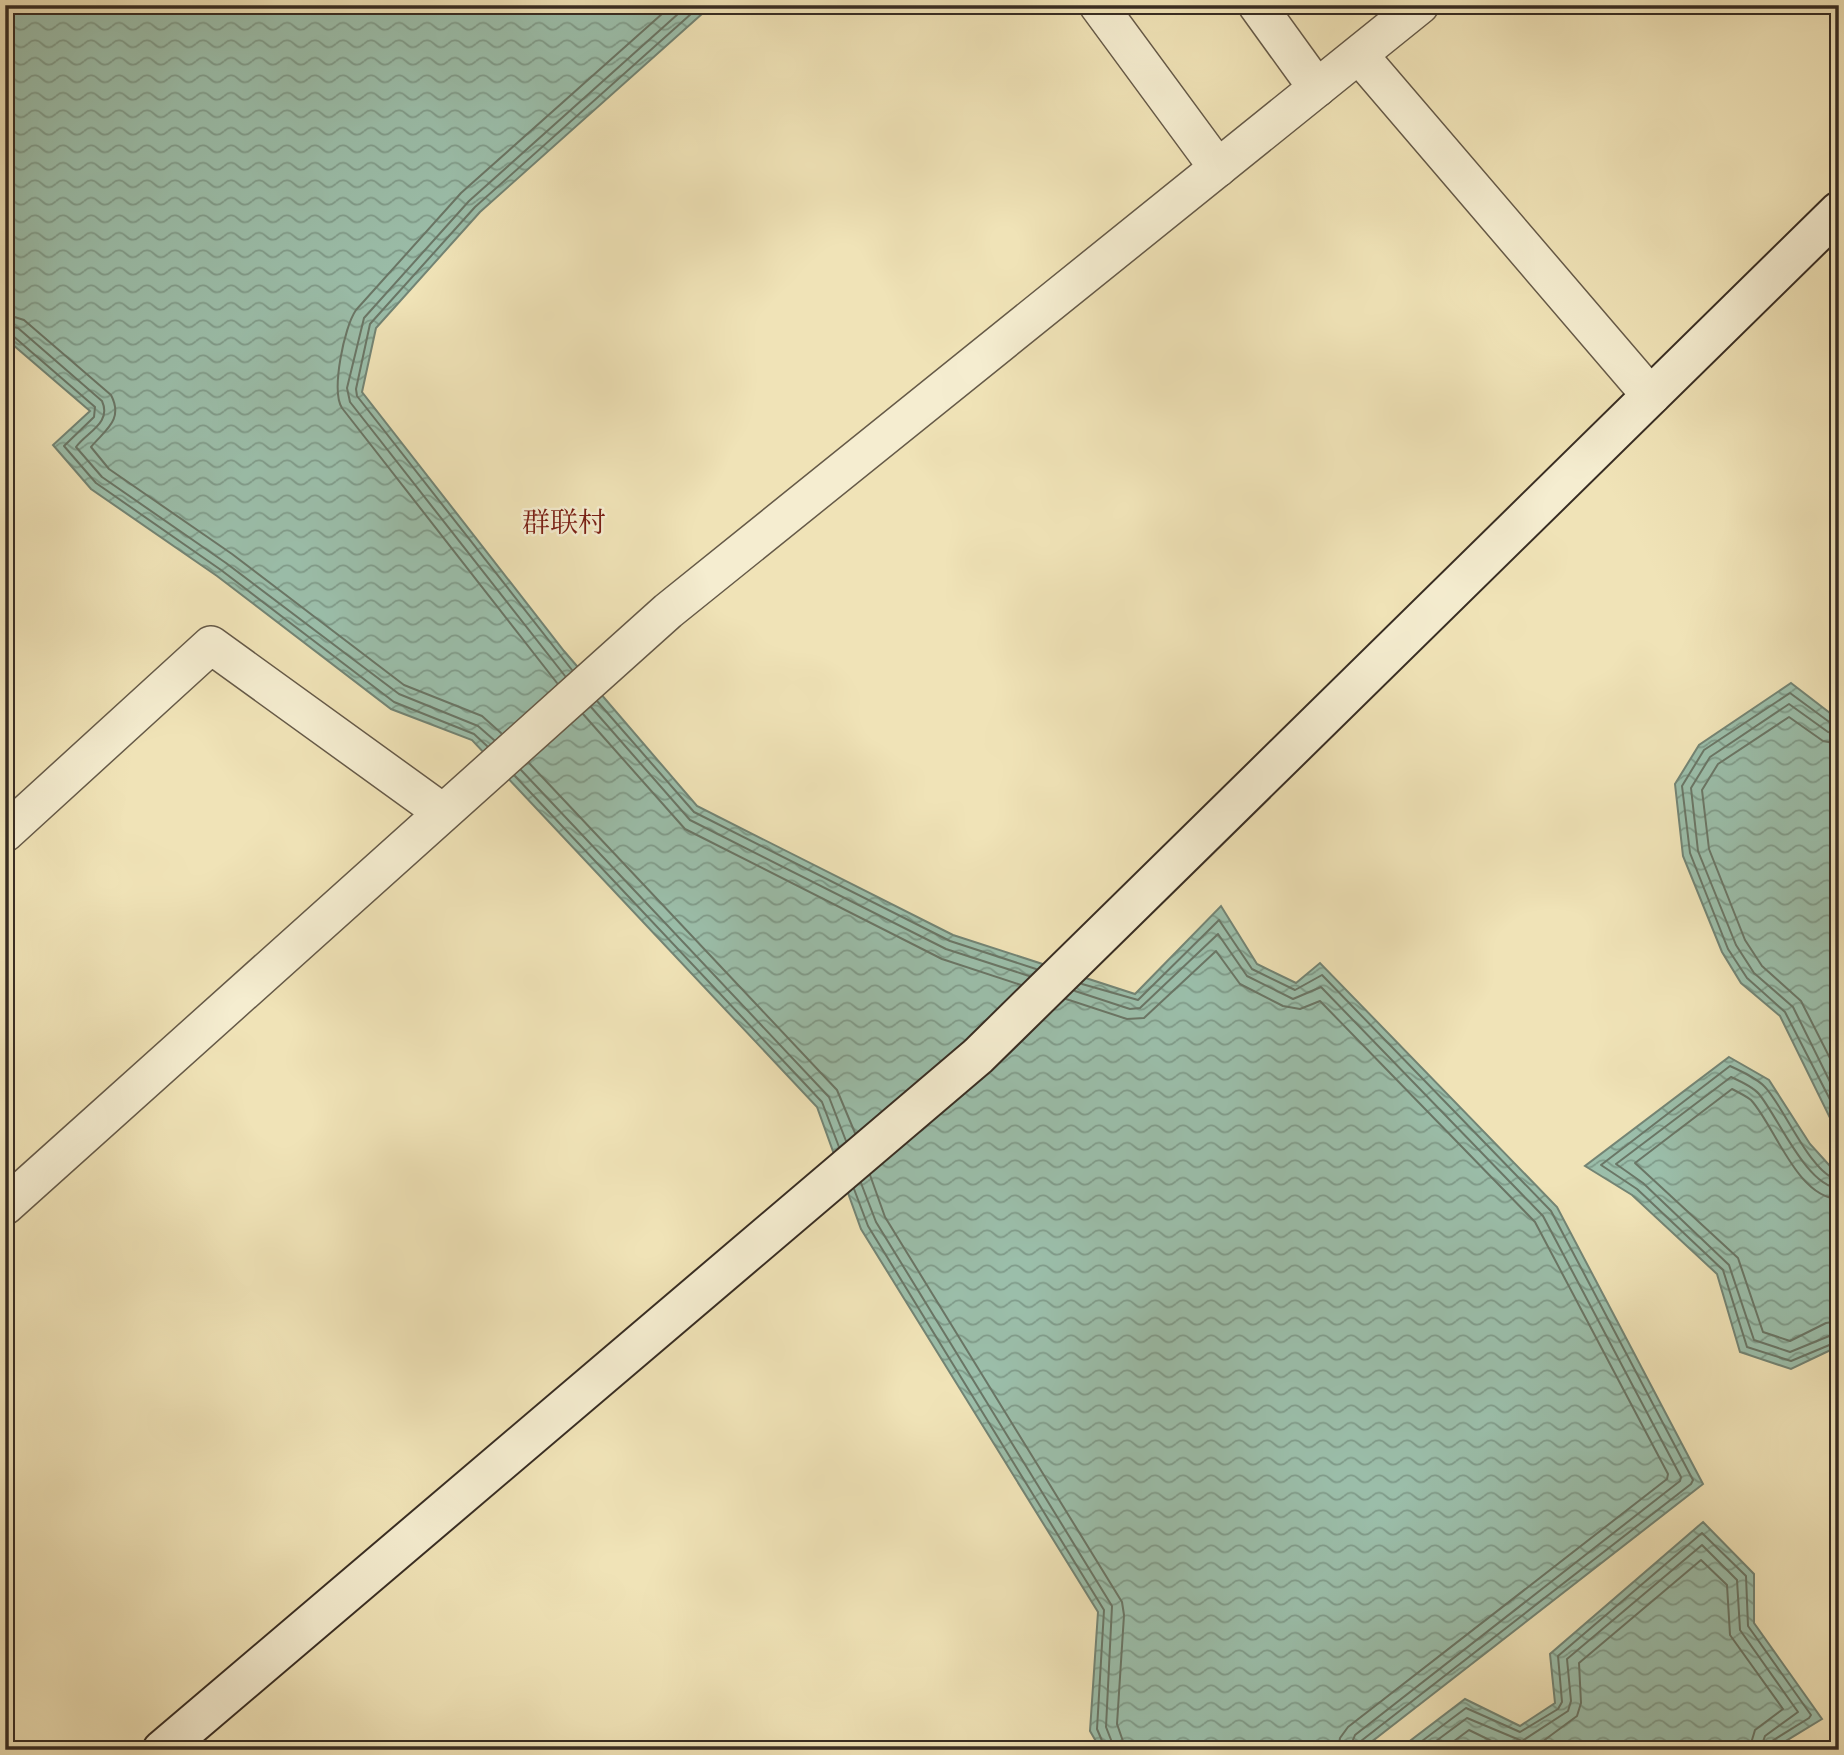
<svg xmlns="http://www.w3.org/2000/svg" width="1844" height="1755" viewBox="0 0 1844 1755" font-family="'IM FELL English','Noto Serif SC',serif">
<defs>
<pattern id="water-waves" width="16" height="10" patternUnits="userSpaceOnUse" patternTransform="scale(1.75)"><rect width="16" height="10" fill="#9bbeaa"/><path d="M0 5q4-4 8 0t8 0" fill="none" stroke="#7f9b8a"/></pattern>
</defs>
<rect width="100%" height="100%" fill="#f0e3b7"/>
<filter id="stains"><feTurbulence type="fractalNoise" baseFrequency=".00286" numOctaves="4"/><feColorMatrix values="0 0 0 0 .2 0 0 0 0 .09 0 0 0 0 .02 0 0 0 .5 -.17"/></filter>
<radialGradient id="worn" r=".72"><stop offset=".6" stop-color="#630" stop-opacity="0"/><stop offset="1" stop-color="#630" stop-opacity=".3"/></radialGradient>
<g fill="url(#water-waves)" stroke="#738474" stroke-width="2">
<polygon points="5,5 712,5 480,212 376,328 362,392 564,651 697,806 953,935 1135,994 1221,906 1257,964 1296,983 1320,963 1557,1207 1703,1484 1361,1750 1101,1750 1090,1731 1098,1612 861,1229 817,1107 472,740 391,709 217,576 91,489 53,445 90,411 5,338"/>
<polygon points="1791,683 1839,720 1839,1127 1831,1120 1780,1016 1741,983 1722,952 1683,856 1675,784 1699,745"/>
<polygon points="1729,1057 1769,1080 1810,1144 1839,1176 1839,1346 1791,1369 1740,1352 1717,1274 1632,1195 1585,1166"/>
<polygon points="1703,1522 1754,1574 1754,1623 1822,1719 1771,1750 1398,1750 1465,1699 1520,1726 1555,1703 1550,1654"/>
</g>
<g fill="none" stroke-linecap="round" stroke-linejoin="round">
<g stroke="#6a7666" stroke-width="2">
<path d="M5,314l19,6 87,75c13,25 -6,35 -20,52l18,22 123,85 172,131 78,31 19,17"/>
<path d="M5,325l13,3 84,73c10,22 -15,31 -26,46l26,30 124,86 173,131 79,32 16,14"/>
<polyline points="5,334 13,336 95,407 94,417 64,446 96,483 221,570 394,702 474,734 487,746"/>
<polyline points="572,670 357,396 356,389 370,324 475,207 701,5"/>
<polyline points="565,676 350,402 347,388 364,318 469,201 688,5"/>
<path d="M557,683l-215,-275c-11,-17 2,-81 14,-98l105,-117 211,-188"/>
<polyline points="597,701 694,812 950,941 1036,969"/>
<polyline points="591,707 690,820 946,949 1029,976"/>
<polyline points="583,714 685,829 942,959 1021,985"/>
<polyline points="1839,725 1832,724 1790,693 1704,750 1682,786 1690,853 1728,949 1747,978 1785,1012 1839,1117"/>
<polyline points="1839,734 1828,732 1789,704 1710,757 1691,788 1698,851 1736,945 1754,973 1793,1007 1839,1100"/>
<polyline points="1839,744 1823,741 1789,717 1718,764 1702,790 1709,849 1745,940 1762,966 1801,1001 1839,1076"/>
<polyline points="529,763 837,1090 855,1133"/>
<polyline points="521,770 829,1097 846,1141"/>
<polyline points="515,776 822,1102 839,1147"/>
<polyline points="1082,984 1138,1000 1219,920 1252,969 1295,990 1322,975 1551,1211 1693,1480 1691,1484 1361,1741 1358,1750"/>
<polyline points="1075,991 1130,1009 1140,1008 1218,934 1247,976 1293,999 1321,987 1543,1216 1681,1477 1680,1481 1355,1735 1349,1750"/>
<polyline points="1066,999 1127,1019 1144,1018 1216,951 1240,984 1283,1006 1300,1009 1320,1001 1535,1222 1668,1474 1667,1479 1348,1727 1340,1738 1338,1750"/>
<polyline points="870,1175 885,1217 1122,1602 1124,1615 1117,1724 1126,1750"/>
<path d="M1839,1180c-28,-4 -56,-76 -75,-94 -8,-8 -23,-15 -34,-20l-129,99 36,24 86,81 24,77 44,14 48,-20"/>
<polyline points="861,1183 876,1222 1112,1606 1106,1727 1115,1750"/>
<path d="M1839,1188c-32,-1 -61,-71 -80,-94 -6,-7 -19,-13 -28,-17l-115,87 27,19 86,82 25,75 36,12 49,-20"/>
<polyline points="854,1189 868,1226 1104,1610 1097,1729 1106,1750"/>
<path d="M1839,1199c-42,-1 -64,-73 -88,-99 -5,-4 -13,-8 -19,-11l-97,74 103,95 25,74 27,9 36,-18 13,-2"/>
<polyline points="1410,1750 1466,1708 1520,1732 1558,1709 1562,1702 1558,1656 1702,1533 1746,1576 1748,1626 1811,1715 1809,1718 1772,1741 1769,1750"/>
<polyline points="1424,1750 1467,1718 1522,1741 1568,1711 1571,1701 1567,1659 1702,1545 1737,1580 1740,1630 1798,1712 1765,1736 1760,1750"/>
<polyline points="1442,1750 1469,1730 1510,1750"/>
<polyline points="1531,1750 1577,1716 1581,1703 1579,1663 1701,1560 1727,1585 1730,1635 1783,1709 1755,1730 1749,1750"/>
</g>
<g stroke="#665a48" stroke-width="40">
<g id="street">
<polyline points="1098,5 1218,168"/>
<polyline points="1257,5 1317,88"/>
<polyline points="1359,55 1651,396"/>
<polyline points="5,833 211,645 442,812"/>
<polyline points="5,1206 668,611 1420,5"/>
</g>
</g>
<g stroke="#382d23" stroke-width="42">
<polyline id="secondary" points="162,1750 978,1056 1839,211"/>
</g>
<use href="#street" stroke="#f5edd0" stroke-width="37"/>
<use href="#secondary" stroke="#f5edd0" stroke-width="38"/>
</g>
<g text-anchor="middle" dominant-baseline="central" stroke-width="5" stroke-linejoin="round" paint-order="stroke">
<g font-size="28" fill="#7a1f14" stroke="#f5edd0">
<text x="564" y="524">群联村</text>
</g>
</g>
<rect width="1844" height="1755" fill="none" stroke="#f0e3b7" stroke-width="28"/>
<rect x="7" y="7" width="1830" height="1741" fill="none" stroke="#382d23" stroke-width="3.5"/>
<rect x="14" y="14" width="1816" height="1727" fill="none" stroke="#382d23" stroke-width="2"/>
<rect width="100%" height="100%" filter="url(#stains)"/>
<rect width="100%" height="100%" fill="url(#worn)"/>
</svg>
